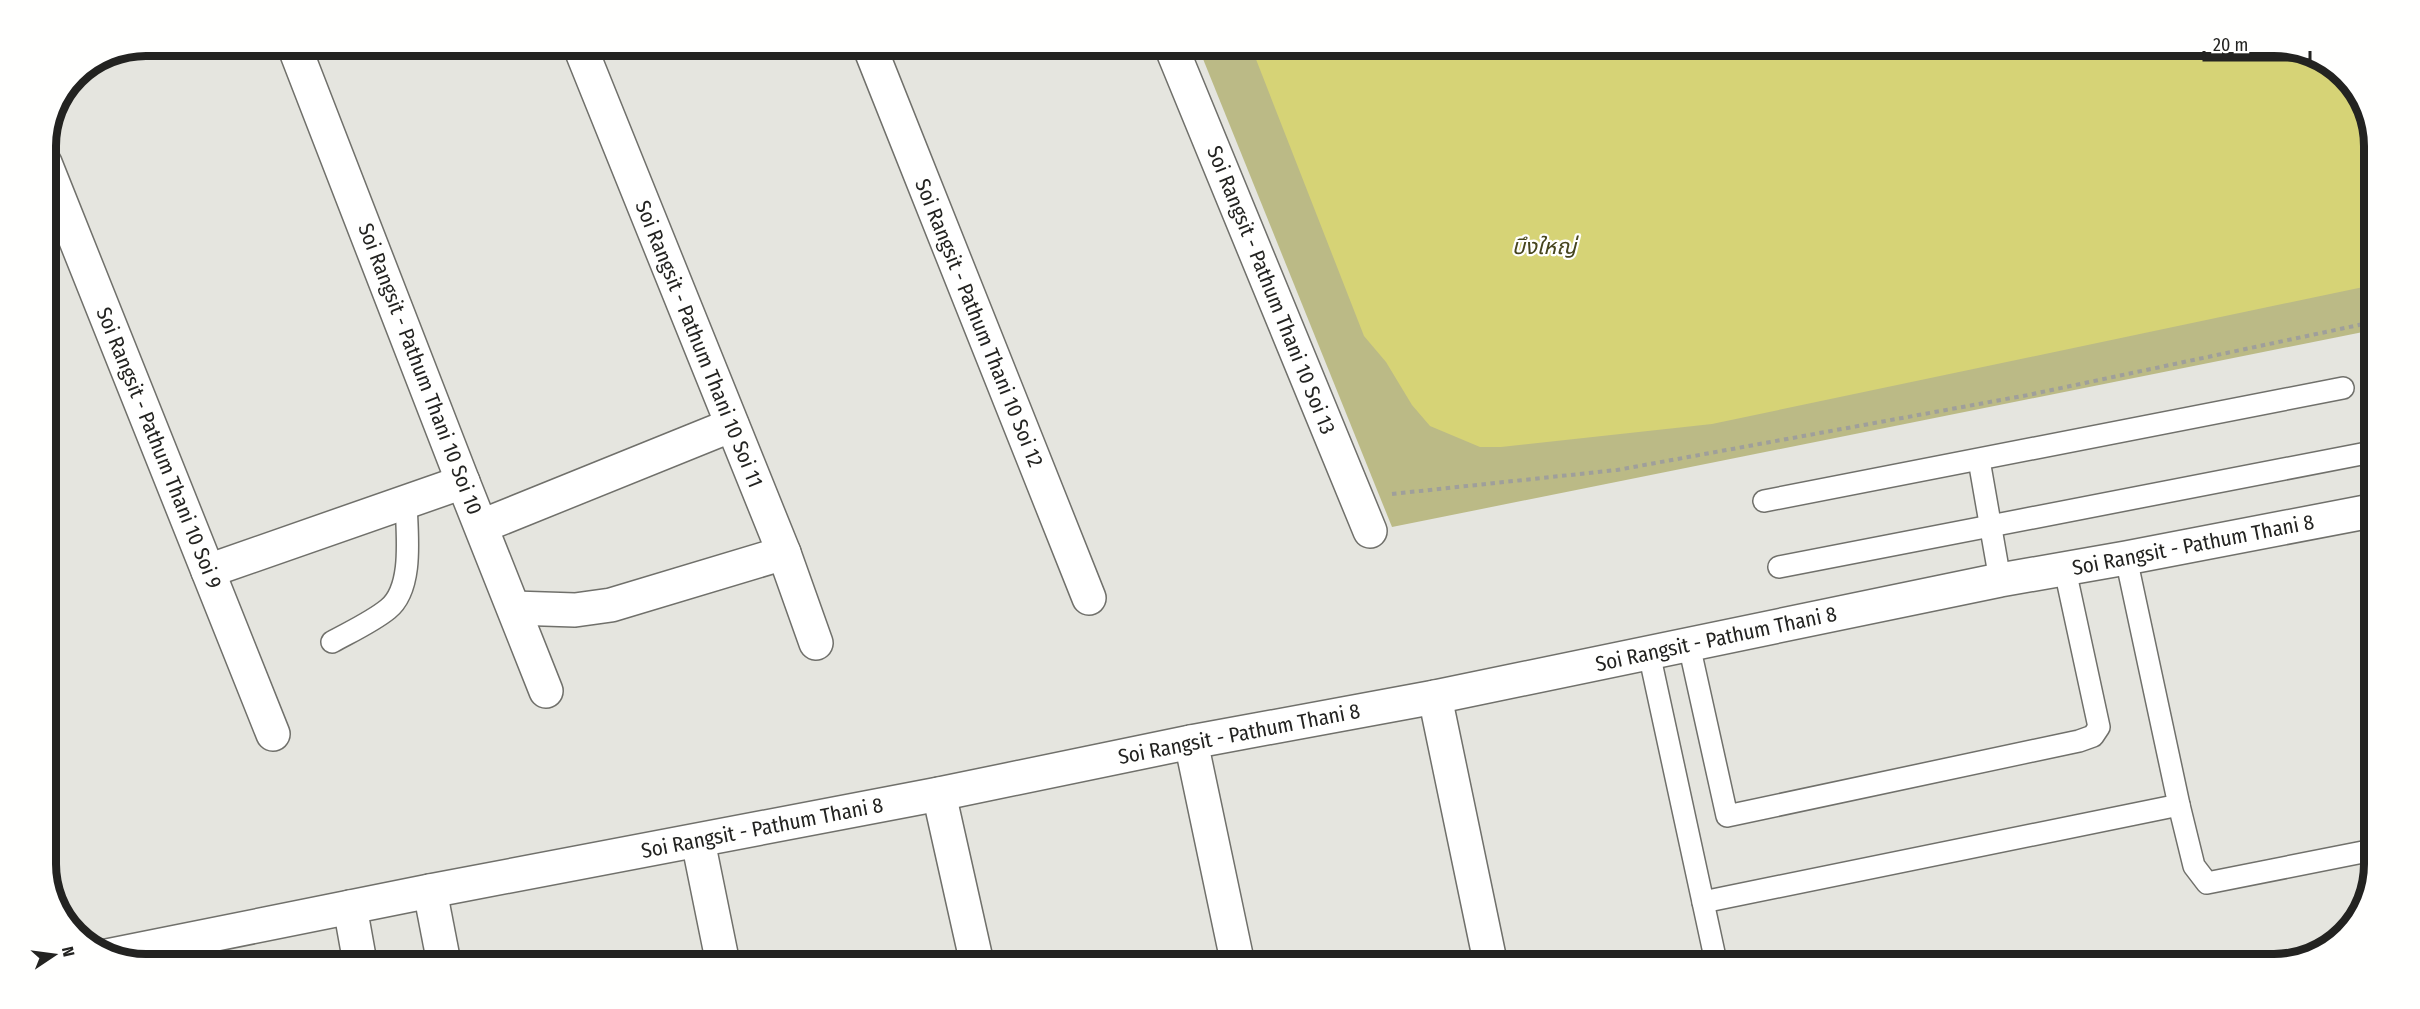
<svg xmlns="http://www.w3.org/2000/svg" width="2420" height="1009" viewBox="0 0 2420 1009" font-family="'Fira Sans Condensed','Noto Sans Thai',sans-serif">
<rect width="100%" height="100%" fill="#e5e5df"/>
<polygon fill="#bbba86" points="1199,49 2313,53 2354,85 2375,139 2373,330 1392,527"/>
<polygon fill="#d6d376" points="1252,49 2313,53 2354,85 2375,139 2373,285 1712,424 1501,447 1480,447 1430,426 1412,405 1386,362 1364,336"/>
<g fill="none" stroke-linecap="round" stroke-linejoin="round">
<g stroke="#70706b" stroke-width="24">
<g id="service">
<polyline points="1979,460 2000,580"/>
<polyline points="1764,501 2343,388"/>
<polyline points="1779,567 2372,452"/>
<path d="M332,642c18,-10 40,-20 56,-33 26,-21 19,-75 18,-106"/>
<polyline points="1689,645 1727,816 2079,741 2093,736 2099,727 2065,570"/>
<polyline points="1649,653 1703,902 2179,805 2126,558"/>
<polyline points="2179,805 2194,866 2207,883 2368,851"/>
<polyline points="1703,902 1716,962"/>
</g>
</g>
<g stroke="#70706b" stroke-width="36">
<g id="minor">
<polyline points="294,46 463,482 546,691"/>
<polyline points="580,47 784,553 816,643"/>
<polyline points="870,48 1089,598"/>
<polyline points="1172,49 1370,531"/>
<polyline points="45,163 273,734"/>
<polyline points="482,526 732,425"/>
<polyline points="208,571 463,482"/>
<polyline points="514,608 575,610 611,605 784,553"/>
<polyline points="1435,697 1490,961"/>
<polyline points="1191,742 1237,960"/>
<polyline points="939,794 976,959"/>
<polyline points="698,841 722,959"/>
<polyline points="430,891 443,958"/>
<polyline points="350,907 359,957"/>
<polyline points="107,956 430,891 939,794 1191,742 1435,697 2000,580 2126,558 2371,511"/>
</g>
</g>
<polyline stroke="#9f9f9b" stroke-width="4" stroke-dasharray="4.5 4.5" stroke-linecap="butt" points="1392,494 1617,470 2028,395 2373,322"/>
<use href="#service" stroke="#fff" stroke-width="21"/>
<use href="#minor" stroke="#fff" stroke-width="33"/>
</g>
<g text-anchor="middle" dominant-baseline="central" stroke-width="4.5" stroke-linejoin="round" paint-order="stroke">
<g font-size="21" fill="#232321" stroke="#fffffe">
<text transform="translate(1271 290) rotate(68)">Soi Rangsit - Pathum Thani 10 Soi 13</text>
<text transform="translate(979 323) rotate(68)">Soi Rangsit - Pathum Thani 10 Soi 12</text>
<text transform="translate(699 344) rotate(68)">Soi Rangsit - Pathum Thani 10 Soi 11</text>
<text transform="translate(420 369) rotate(69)">Soi Rangsit - Pathum Thani 10 Soi 10</text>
<text transform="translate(159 448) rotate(68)">Soi Rangsit - Pathum Thani 10 Soi 9</text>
<text transform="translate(2193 545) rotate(-11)">Soi Rangsit - Pathum Thani 8</text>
<text transform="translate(1716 639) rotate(-12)">Soi Rangsit - Pathum Thani 8</text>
<text transform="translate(1239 734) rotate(-11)">Soi Rangsit - Pathum Thani 8</text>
<text transform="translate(762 828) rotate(-11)">Soi Rangsit - Pathum Thani 8</text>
</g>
<g font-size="22" font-style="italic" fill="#46451d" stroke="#fffffe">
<text x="1544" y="246">บึงใหญ่</text>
</g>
</g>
<path d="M0 0H2420V1009H0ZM146 56H2274A90 90 0 0 1 2364 146V864A90 90 0 0 1 2274 954H146A90 90 0 0 1 56 864V146A90 90 0 0 1 146 56Z" fill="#fffffe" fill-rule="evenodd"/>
<path fill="none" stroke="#232321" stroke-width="8" d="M146 56H2274A90 90 0 0 1 2364 146V864A90 90 0 0 1 2274 954H146A90 90 0 0 1 56 864V146A90 90 0 0 1 146 56Z"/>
<g transform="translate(54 955) rotate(77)" stroke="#fffffe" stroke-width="4.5" paint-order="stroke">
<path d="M0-4.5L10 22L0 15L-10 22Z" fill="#232321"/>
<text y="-9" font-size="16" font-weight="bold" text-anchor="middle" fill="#232321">N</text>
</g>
<path d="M2204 51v9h106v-9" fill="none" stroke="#232321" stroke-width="3"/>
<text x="2213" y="51" font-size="18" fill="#232321" stroke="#fffffe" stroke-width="4.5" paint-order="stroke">20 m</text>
</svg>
